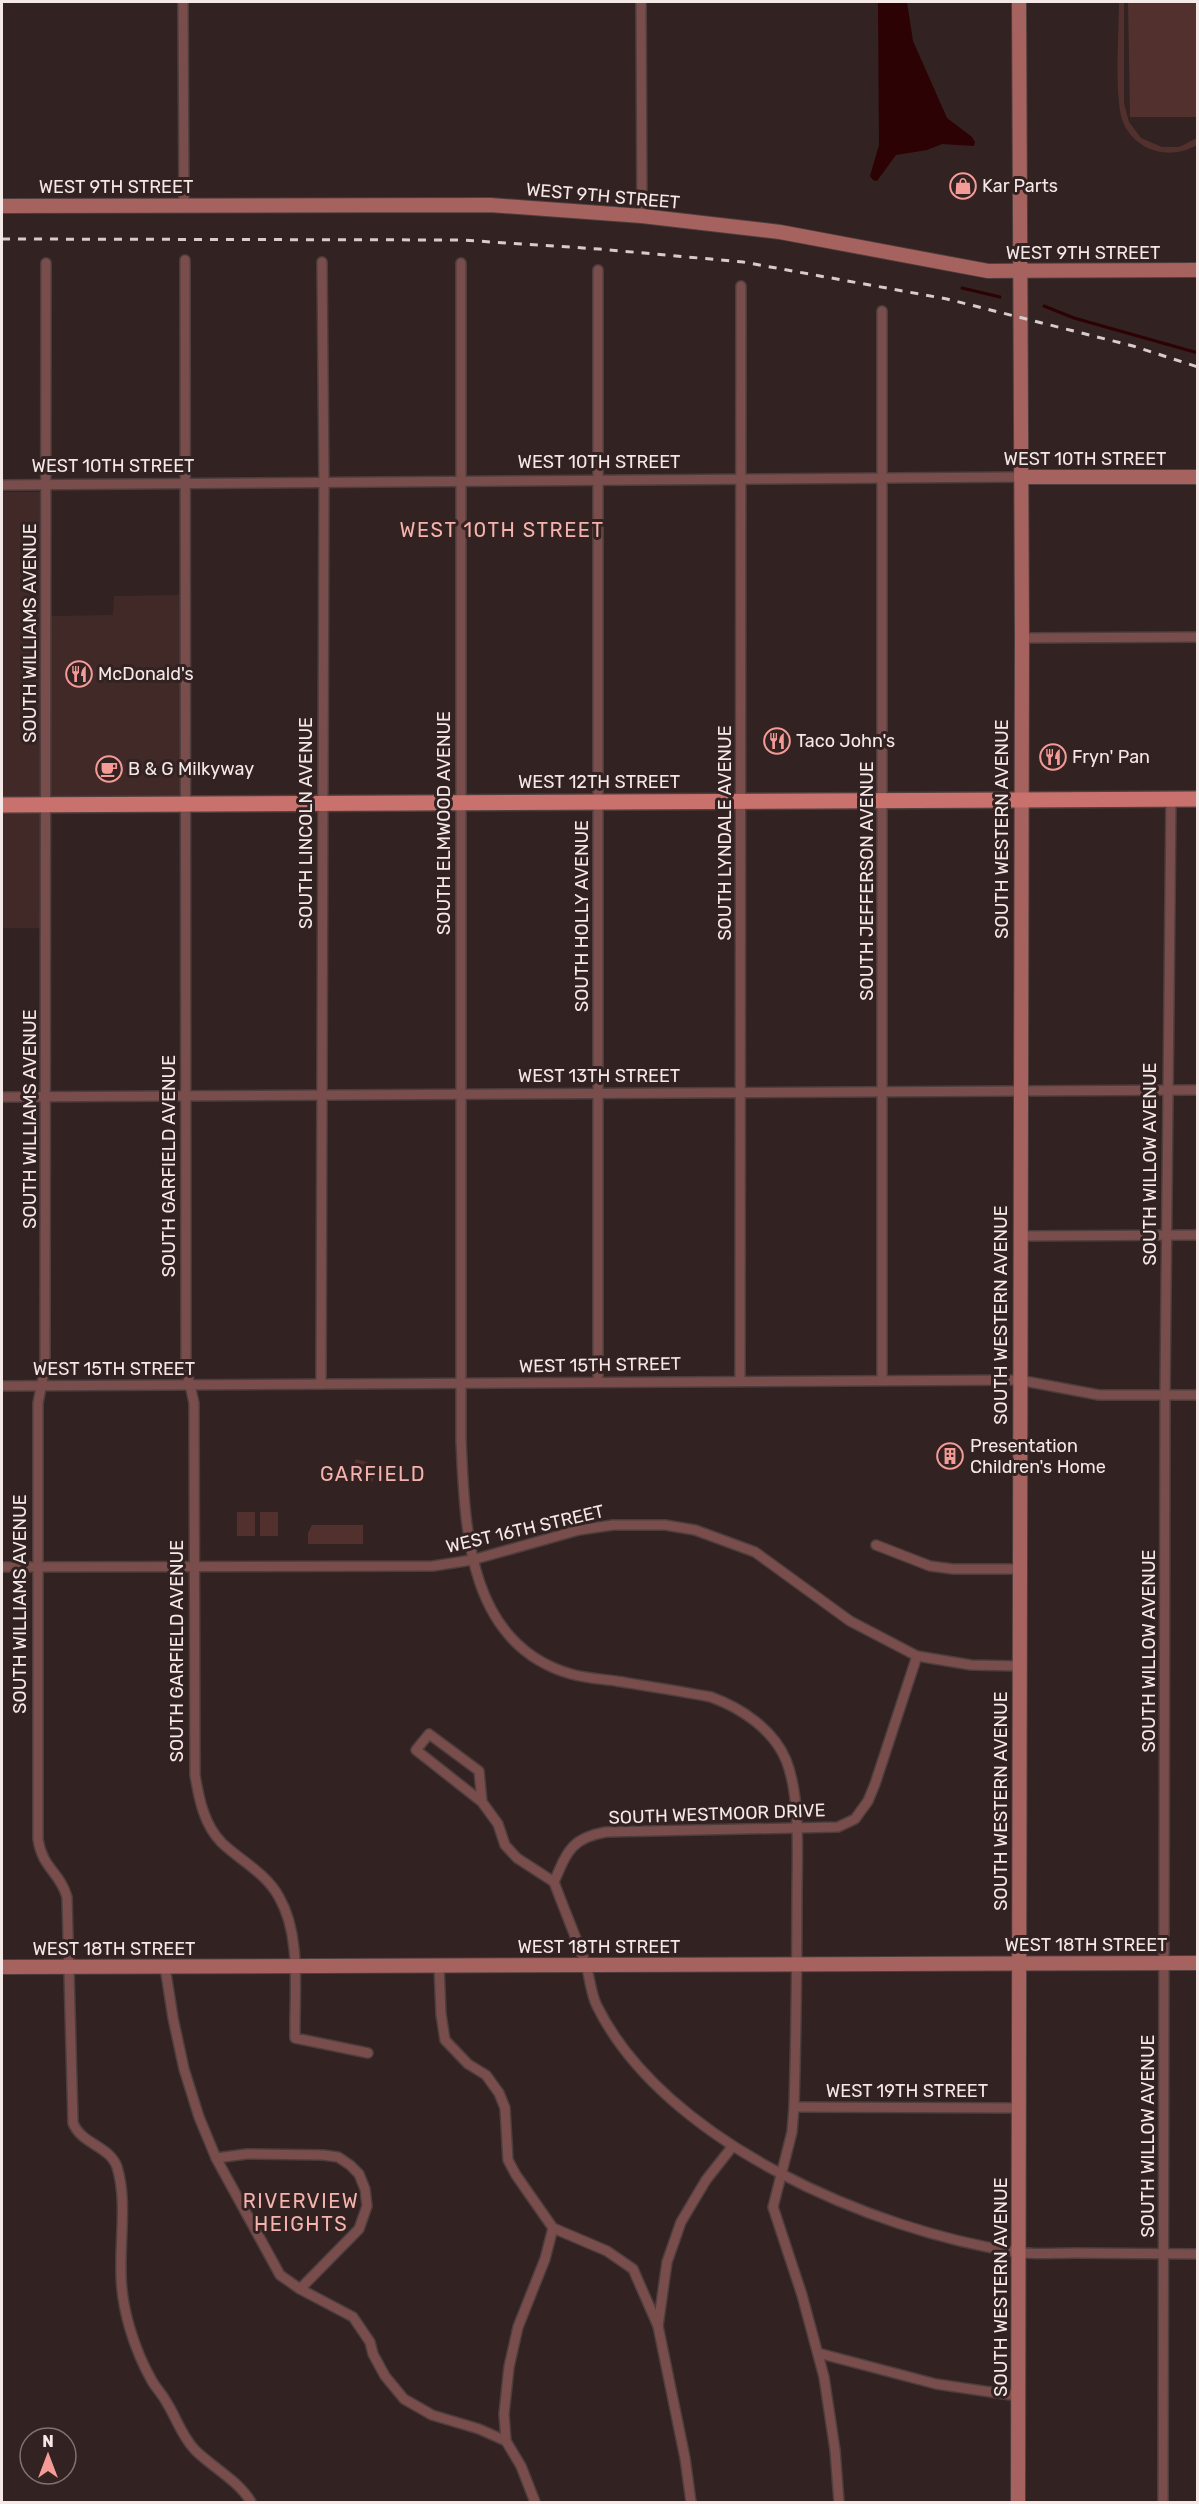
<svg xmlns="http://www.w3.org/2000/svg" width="1199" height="2504" viewBox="0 0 1199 2504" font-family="Rubik,sans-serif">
<rect width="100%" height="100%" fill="#322221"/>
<g fill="#412928">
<rect x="2" y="492" width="39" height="305"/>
<polygon points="181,595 180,797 51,798 51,616 113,615 114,596"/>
<polygon points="41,811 42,928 2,928 2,812"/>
</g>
<g fill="#51302e">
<path d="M1119,2h5v101l5,19 12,16 21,9h17l18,-9v7c-14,8 -29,10 -44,5 -13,-4 -25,-15 -30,-28 -9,-22 -4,-93 -4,-120z"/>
<polygon points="1128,2 1197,2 1197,117 1130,117"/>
<polygon points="356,1459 380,1466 372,1482 350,1474"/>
<rect x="237" y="1512" width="18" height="24"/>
<rect x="260" y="1512" width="18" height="24"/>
<polygon points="312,1525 363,1525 363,1544 308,1544 308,1533"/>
</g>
<polygon fill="#2c0204" points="878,2 907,2 913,41 947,118 972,137 975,142 974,146 942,144 927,150 896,155 877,181 873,180 870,176 879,145"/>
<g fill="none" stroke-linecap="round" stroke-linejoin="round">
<g stroke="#2c0204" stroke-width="3">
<polyline points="962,288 1000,297"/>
<polyline points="1044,306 1074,318 1198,353"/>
</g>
<g stroke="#4d3e3d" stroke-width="12">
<g id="street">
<polyline points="183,2 184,205"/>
<polyline points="641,2 642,216"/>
<path d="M185,260l1,1107 8,36 1,372c4,24 9,50 27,68 19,18 44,30 57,54 23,40 15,95 16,141l73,15"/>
<path d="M46,263l-1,1104 -7,36v436c4,29 22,33 29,58l6,226c8,21 37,23 44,44 10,32 3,71 4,105 0,36 13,77 31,109 4,7 11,14 15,22 10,16 14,32 28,47 17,17 44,31 56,52"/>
<path d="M461,263v1177c4,88 6,204 110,234 14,4 30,5 45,7 31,5 63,10 95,16 30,11 62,32 75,63 15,37 11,96 11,136 0,70 -1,141 -3,211l-2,25 -19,75 29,88 22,82 11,73 4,52"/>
<polyline points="598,270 598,1382"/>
<polyline points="882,311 882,1380"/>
<polyline points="2,485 1021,477"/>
<polyline points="1022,638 1198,637"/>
<polyline points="2,1097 1198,1090"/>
<polyline points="1020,1236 1198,1235"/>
<polyline points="740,1381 741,286"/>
<polyline points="321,1384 324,482 322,262"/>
<polyline points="2,1386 1019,1380 1099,1395 1198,1395"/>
<polyline points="876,1545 930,1566 953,1569 1019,1569"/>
<polyline points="2,1567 433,1566 472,1560 579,1530 613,1525 665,1525 695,1530 755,1552 850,1621 917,1656 971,1665 1019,1666"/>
<path d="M917,1656l-42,128 -7,17 -13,18 -17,8 -232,5c-35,6 -39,20 -52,50 10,27 21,53 31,80 5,14 5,30 12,44 67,136 276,225 419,246 19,3 40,1 59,1 41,0 82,1 123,1"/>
<polyline points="482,1802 479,1771 429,1734 416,1750 482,1802 498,1824 505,1845 517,1858 554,1882"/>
<polyline points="439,1966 441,2014 445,2040 468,2064 486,2075 499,2093 505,2108 508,2160 516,2175 553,2228 607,2251 633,2269 658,2326"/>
<polyline points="165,1967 173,2018 184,2069 199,2117 216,2158 280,2275 300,2289 353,2317 370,2342 373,2354 385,2376 404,2399 432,2415 479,2429 506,2441"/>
<polyline points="794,2107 1019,2108"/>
<polyline points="216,2158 247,2154 323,2155 338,2157 350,2165 359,2174 365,2189 367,2206 359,2229 300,2289"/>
<polyline points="818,2353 936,2384 1018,2396"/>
<polyline points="535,2502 521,2466 506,2441 504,2414 509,2367 518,2327 545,2259 553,2228"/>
<polyline points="691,2502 685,2458 658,2326 667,2262 681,2222 706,2180 732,2147"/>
<polyline points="1163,2502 1165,1395 1171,799"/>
</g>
</g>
<g stroke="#4d3e3d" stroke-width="16">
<g id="secondary">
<polyline points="2,206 490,205 642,216 780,232 988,271 1198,270"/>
<polyline points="1021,477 1198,477"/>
<polyline points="2,1967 1198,1963"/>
<polyline points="1018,2502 1022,638 1019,2"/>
</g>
</g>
<g stroke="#4d3e3d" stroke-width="18">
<polyline id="primary" points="2,805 1198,799"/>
</g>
<use href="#street" stroke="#794d4b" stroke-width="9"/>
<use href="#secondary" stroke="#a6625e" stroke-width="14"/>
<use href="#primary" stroke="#c9716d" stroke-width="15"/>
<polyline stroke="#d8cccb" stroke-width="3" stroke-dasharray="8 8" stroke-linecap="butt" points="2,239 461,240 599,249 743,262 947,299 1133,346 1198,367"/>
</g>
<defs>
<g id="shop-ring" transform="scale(1.35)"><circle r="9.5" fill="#322221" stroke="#f59b97" stroke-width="1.5"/><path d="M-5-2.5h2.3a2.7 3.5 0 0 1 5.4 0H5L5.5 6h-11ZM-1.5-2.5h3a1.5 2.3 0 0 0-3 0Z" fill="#f59b97"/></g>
<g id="restaurant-ring" transform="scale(1.35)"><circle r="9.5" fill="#322221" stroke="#f59b97" stroke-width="1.5"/><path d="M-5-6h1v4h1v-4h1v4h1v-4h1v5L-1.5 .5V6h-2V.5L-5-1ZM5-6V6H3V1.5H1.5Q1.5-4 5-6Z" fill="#f59b97"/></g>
<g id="cafe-ring" transform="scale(1.35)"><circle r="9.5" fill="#322221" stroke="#f59b97" stroke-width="1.5"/><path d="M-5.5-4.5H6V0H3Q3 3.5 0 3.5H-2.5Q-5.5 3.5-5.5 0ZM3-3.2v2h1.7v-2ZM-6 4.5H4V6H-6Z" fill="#f59b97"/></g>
<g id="building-ring" transform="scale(1.35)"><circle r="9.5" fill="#322221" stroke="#f59b97" stroke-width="1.5"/><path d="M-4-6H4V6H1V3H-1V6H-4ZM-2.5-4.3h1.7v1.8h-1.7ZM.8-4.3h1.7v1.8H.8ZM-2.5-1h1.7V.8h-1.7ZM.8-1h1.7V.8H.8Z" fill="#f59b97"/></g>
</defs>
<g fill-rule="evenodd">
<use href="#shop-ring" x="963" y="186"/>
<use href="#restaurant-ring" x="79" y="674"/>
<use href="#restaurant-ring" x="777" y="741"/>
<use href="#restaurant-ring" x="1053" y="757"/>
<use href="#cafe-ring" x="109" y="769"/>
<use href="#building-ring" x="950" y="1456"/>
</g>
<g text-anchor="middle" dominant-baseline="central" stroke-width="6" stroke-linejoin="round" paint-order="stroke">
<g font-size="18" fill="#f5e9e8" stroke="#322221" text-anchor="start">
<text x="982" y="186">Kar Parts</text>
<text x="98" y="674">McDonald's</text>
<text x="796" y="741">Taco John's</text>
<text x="1072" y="757">Fryn' Pan</text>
<text x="128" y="769">B &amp; G Milkyway</text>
<text x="970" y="1446">Presentation<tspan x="970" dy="21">Children's Home</tspan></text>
</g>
<g font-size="18" fill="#f5e9e8" stroke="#322221">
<text x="116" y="187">WEST 9TH STREET</text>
<text transform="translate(603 196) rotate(5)">WEST 9TH STREET</text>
<text x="1083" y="253">WEST 9TH STREET</text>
<text x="1085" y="459">WEST 10TH STREET</text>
<text x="599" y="462">WEST 10TH STREET</text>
<text x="113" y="466">WEST 10TH STREET</text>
<text transform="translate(30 633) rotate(-90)">SOUTH WILLIAMS AVENUE</text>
<text x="599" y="782">WEST 12TH STREET</text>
<text transform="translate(306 823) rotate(-90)">SOUTH LINCOLN AVENUE</text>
<text transform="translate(444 823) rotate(-90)">SOUTH ELMWOOD AVENUE</text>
<text transform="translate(1002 829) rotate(-90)">SOUTH WESTERN AVENUE</text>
<text transform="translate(725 833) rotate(-90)">SOUTH LYNDALE AVENUE</text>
<text transform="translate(867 881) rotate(-90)">SOUTH JEFFERSON AVENUE</text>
<text transform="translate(582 916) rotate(-90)">SOUTH HOLLY AVENUE</text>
<text x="599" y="1076">WEST 13TH STREET</text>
<text transform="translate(30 1119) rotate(-90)">SOUTH WILLIAMS AVENUE</text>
<text transform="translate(1150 1164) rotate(-90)">SOUTH WILLOW AVENUE</text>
<text transform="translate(169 1166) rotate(-90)">SOUTH GARFIELD AVENUE</text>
<text transform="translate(1001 1315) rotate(-90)">SOUTH WESTERN AVENUE</text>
<text transform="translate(600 1365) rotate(-1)">WEST 15TH STREET</text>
<text x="114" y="1369">WEST 15TH STREET</text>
<text transform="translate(525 1529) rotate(-13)">WEST 16TH STREET</text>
<text transform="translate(20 1604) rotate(-90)">SOUTH WILLIAMS AVENUE</text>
<text transform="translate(177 1651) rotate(-90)">SOUTH GARFIELD AVENUE</text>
<text transform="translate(1149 1651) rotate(-90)">SOUTH WILLOW AVENUE</text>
<text transform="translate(1001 1801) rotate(-90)">SOUTH WESTERN AVENUE</text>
<text transform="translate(717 1814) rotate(-2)">SOUTH WESTMOOR DRIVE</text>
<text x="1086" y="1945">WEST 18TH STREET</text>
<text x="599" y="1947">WEST 18TH STREET</text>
<text x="114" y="1949">WEST 18TH STREET</text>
<text x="907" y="2091">WEST 19TH STREET</text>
<text transform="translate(1148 2136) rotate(-90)">SOUTH WILLOW AVENUE</text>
<text transform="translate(1001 2287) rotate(-90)">SOUTH WESTERN AVENUE</text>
</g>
<g font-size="20" letter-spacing="1.5" fill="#f6b3ae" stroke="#322221">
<text x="502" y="530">WEST 10TH STREET</text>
<text x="373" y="1474">GARFIELD</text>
<text x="301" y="2201">RIVERVIEW<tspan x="301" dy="23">HEIGHTS</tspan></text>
</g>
</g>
<rect width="1199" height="2504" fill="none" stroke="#f5e9e8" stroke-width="6"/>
<g transform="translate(48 2456)"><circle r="28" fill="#322221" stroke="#807271" stroke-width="1.5"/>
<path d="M0-4.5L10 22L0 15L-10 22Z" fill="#f59b97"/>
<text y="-9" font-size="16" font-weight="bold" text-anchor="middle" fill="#f5e9e8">N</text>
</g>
</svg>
